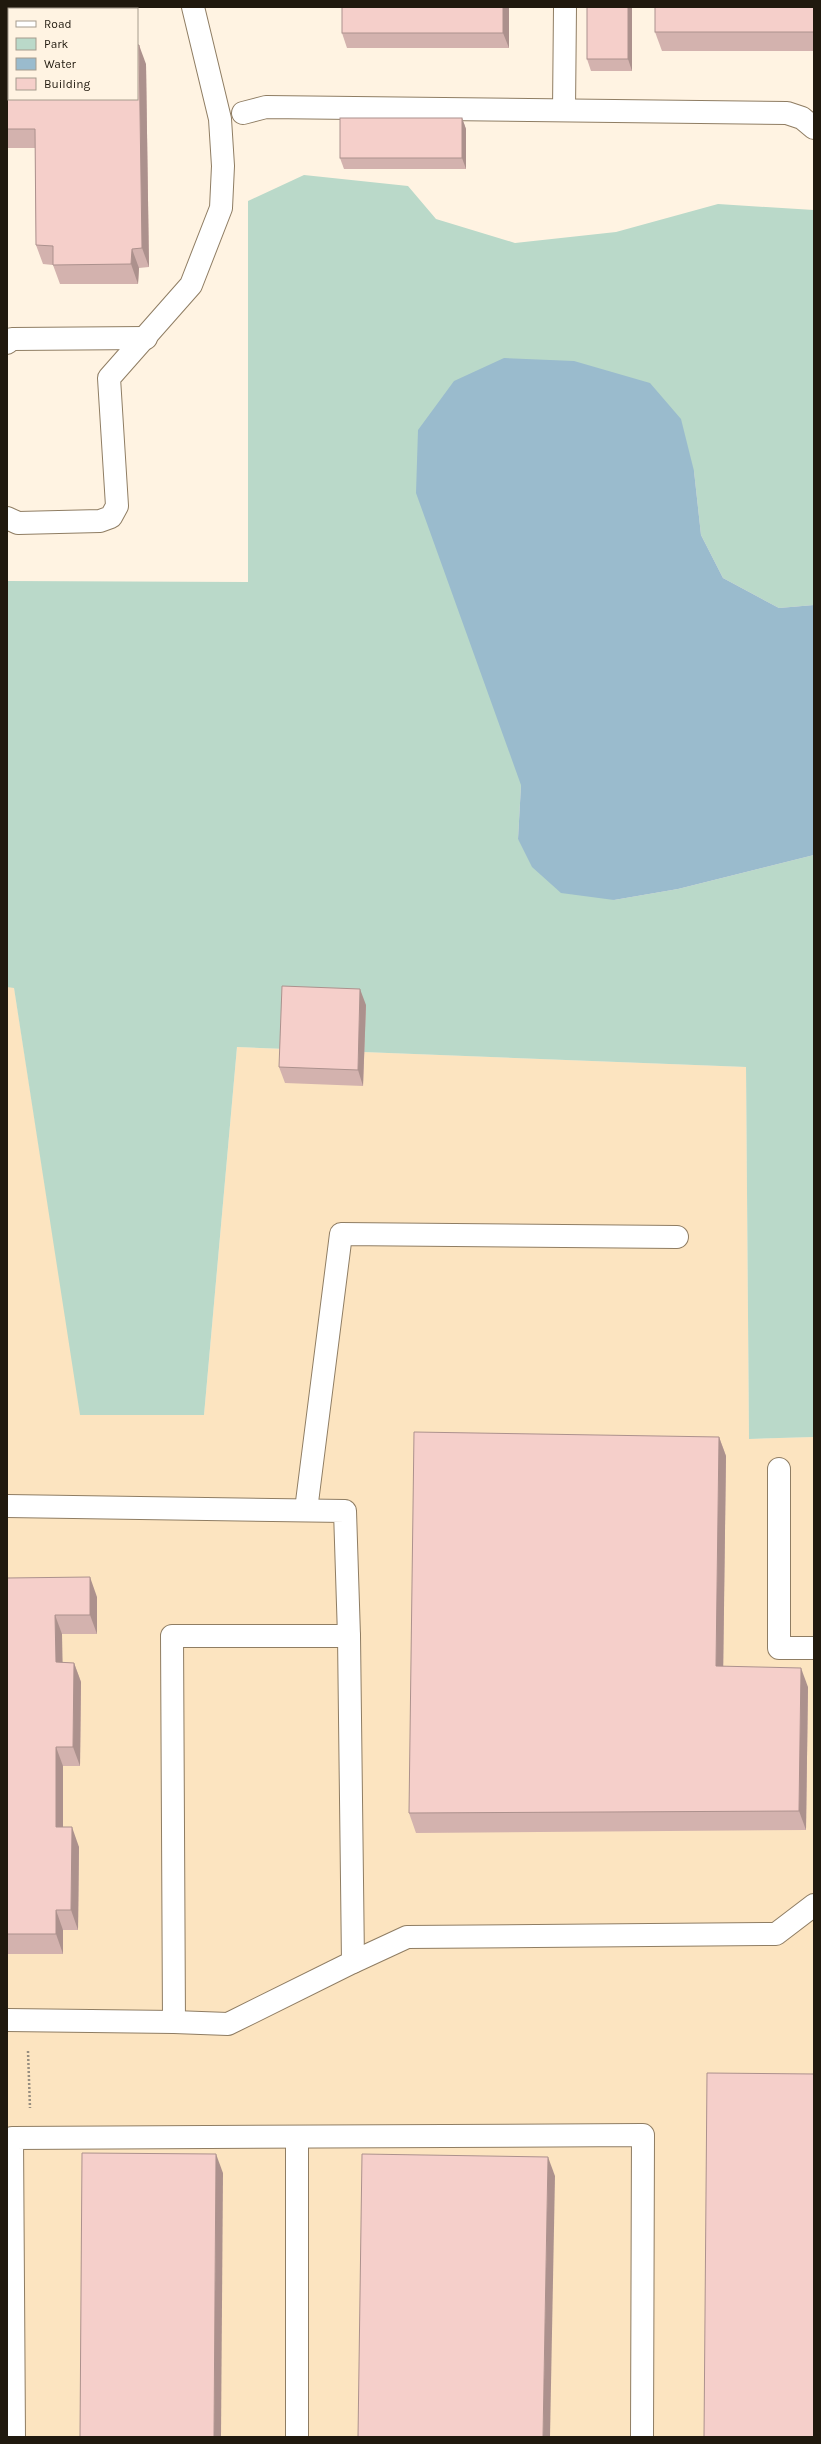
<svg xmlns="http://www.w3.org/2000/svg" width="821" height="2444" viewBox="0 0 821 2444" font-family="Karla,sans-serif">
<rect width="100%" height="100%" fill="#fff3e2"/>
<polygon fill="#fce4c0" points="7,987 14,987 81,1415 204,1415 237,1047 746,1067 749,1439 814,1437 814,2437 7,2437"/>
<polygon fill="#bad9c9" points="304,175 408,186 436,219 515,243 616,232 718,204 814,210 814,605 779,608 723,578 701,535 694,471 521,785 518,839 614,900 678,889 814,855 814,1437 749,1439 746,1067 237,1047 204,1415 80,1415 14,988 7,987 7,581 248,582 248,201"/>
<polygon fill="#9abbcd" points="504,358 574,361 650,383 681,419 694,471 701,535 723,578 779,608 814,605 814,855 678,889 614,900 561,893 532,867 518,839 521,785 416,493 418,430 454,381"/>
<g fill="none" stroke-linecap="round" stroke-linejoin="round">
<g stroke="#8f7d63" stroke-width="24">
<g id="minor">
<polyline points="564,110 565,7"/>
<polyline points="243,113 266,107 787,113 802,118 814,128"/>
<polyline points="7,343 12,339 146,338"/>
<polyline points="7,518 18,523 100,521 111,517 117,506 109,378 191,285 221,208 223,166 220,119 193,7"/>
<polyline points="779,1469 779,1648 814,1648"/>
<polyline points="7,1506 345,1511 349,1636 353,1962 228,2024 174,2022"/>
<polyline points="306,1510 341,1234 677,1237"/>
<polyline points="353,1962 407,1937 776,1934 814,1905"/>
<polyline points="7,2020 174,2022 172,1636 349,1636"/>
<polyline points="297,2137 297,2437"/>
<polyline points="14,2437 12,2138 643,2135 642,2437"/>
</g>
</g>
<polyline stroke="#978e80" stroke-width="2.5" stroke-dasharray="2 2" stroke-linecap="butt" points="28,2051 30,2108"/>
<use href="#minor" stroke="#fff" stroke-width="22"/>
</g>
<g fill="#d3b2ae">
<polygon points="342,7 509,7 509,48 347,48 342,33"/>
<polygon points="587,7 632,7 632,71 591,71 587,59"/>
<polygon points="814,7 814,51 662,51 655,32"/>
<polygon points="146,64 149,267 139,268 138,284 60,284 53,265 43,264 36,245 35,148 7,148 7,81 9,99"/>
<polygon points="462,118 466,129 466,169 344,169 340,158"/>
<polygon points="366,1005 363,1086 285,1083 279,1067"/>
<polygon points="719,1437 726,1456 723,1666 808,1687 806,1830 416,1833 409,1813"/>
<polygon points="7,1578 97,1597 97,1634 62,1634 62,1662 74,1663 81,1682 80,1766 63,1766 63,1827 79,1847 78,1930 63,1930 63,1954 7,1954"/>
</g>
<g fill="#ac918d">
<polygon points="503,7 509,7 509,48 503,33"/>
<polygon points="628,7 632,7 632,71 628,59"/>
<polygon points="139,45 146,64 149,267 142,248"/>
<polygon points="462,118 466,129 466,169 462,158"/>
<polygon points="132,249 139,268 138,284 131,264"/>
<polygon points="360,989 366,1005 363,1086 358,1070"/>
<polygon points="719,1437 726,1456 723,1685 716,1666"/>
<polygon points="90,1577 97,1597 97,1634 90,1615"/>
<polygon points="55,1615 62,1634 63,1681 56,1662"/>
<polygon points="74,1663 81,1682 80,1766 73,1747"/>
<polygon points="801,1668 808,1687 806,1830 799,1811"/>
<polygon points="56,1747 63,1766 63,1846 56,1827"/>
<polygon points="72,1827 79,1847 78,1930 71,1910"/>
<polygon points="56,1910 63,1930 63,1954 56,1934"/>
<polygon points="216,2154 223,2173 221,2437 214,2437"/>
<polygon points="548,2157 555,2176 550,2437 543,2437"/>
</g>
<g fill="#f5cfca" stroke="#ac918d">
<rect x="342" y="7" width="161" height="26"/>
<rect x="587" y="7" width="41" height="52"/>
<rect x="655" y="7" width="159" height="25"/>
<polygon points="137,45 139,45 142,248 132,249 131,264 53,265 53,246 36,245 35,129 7,129 7,81 9,81 9,71 9,99 137,99"/>
<rect x="340" y="118" width="122" height="40"/>
<polygon points="282,986 360,989 358,1070 279,1067"/>
<polygon points="414,1432 719,1437 716,1666 801,1668 799,1811 409,1813"/>
<polygon points="90,1577 90,1615 55,1615 56,1662 74,1663 73,1747 56,1747 56,1827 72,1827 71,1910 56,1910 56,1934 7,1934 7,1578"/>
<polygon points="707,2073 814,2074 814,2437 704,2437"/>
<polygon points="82,2153 216,2154 214,2437 80,2437"/>
<polygon points="362,2154 548,2157 543,2437 358,2437"/>
</g>
<rect width="821" height="2444" fill="none" stroke="#20190e" stroke-width="16"/>
<rect x="8" y="8" width="130" height="92" fill="#fff3e2" stroke="#a69c8d"/>
<rect x="16" y="21" width="20" height="6" fill="#ffffff" stroke="#a69c8d"/>
<text x="44" y="28" font-size="12" fill="#20190e">Road</text>
<rect x="16" y="38" width="20" height="12" fill="#bad9c9" stroke="#a69c8d"/>
<text x="44" y="48" font-size="12" fill="#20190e">Park</text>
<rect x="16" y="58" width="20" height="12" fill="#9abbcd" stroke="#a69c8d"/>
<text x="44" y="68" font-size="12" fill="#20190e">Water</text>
<rect x="16" y="78" width="20" height="12" fill="#f5cfca" stroke="#a69c8d"/>
<text x="44" y="88" font-size="12" fill="#20190e">Building</text>
</svg>
